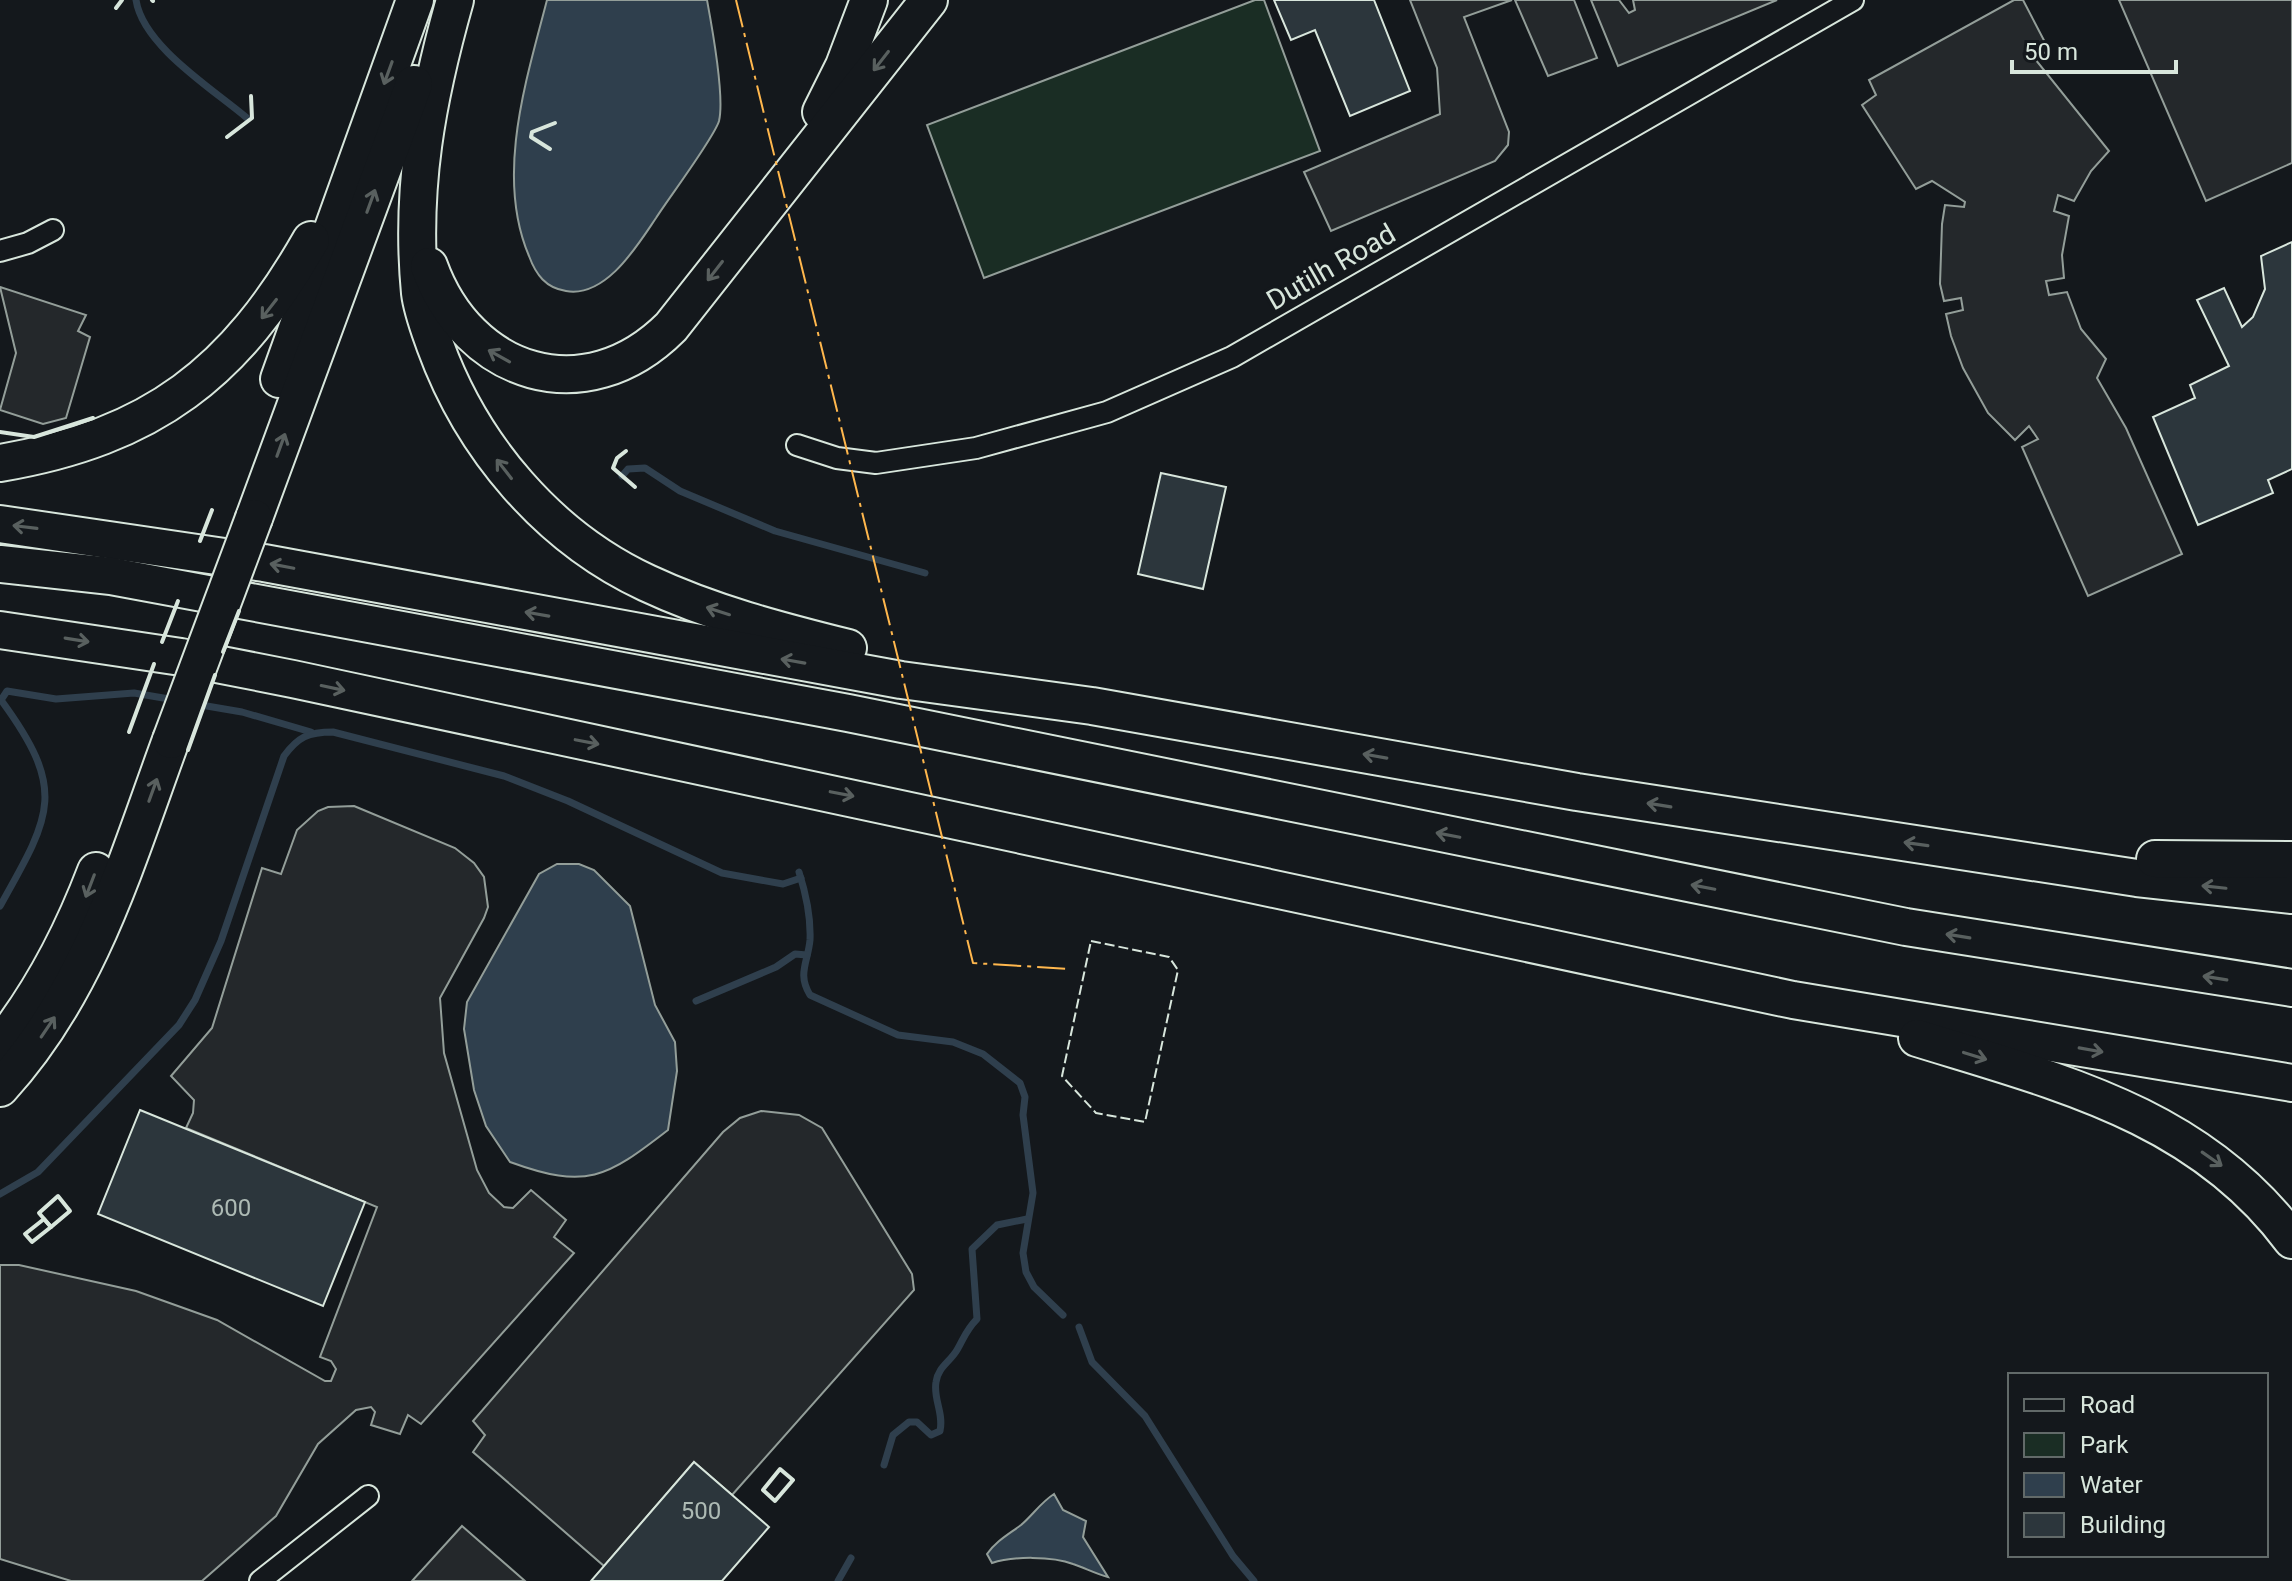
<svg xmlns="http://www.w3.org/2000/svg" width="2292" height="1581" viewBox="0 0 2292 1581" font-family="Roboto,sans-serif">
<rect width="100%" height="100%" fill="#14181c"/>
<polygon fill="#1a2d24" stroke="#939e99" stroke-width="2" points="1255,0 1264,0 1320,151 984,278 927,125"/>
<g fill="#24282b" stroke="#939e99" stroke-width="2">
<polygon points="1410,0 1512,0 1464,17 1509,132 1508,145 1495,161 1331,231 1304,172 1440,114 1437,68"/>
<polygon points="1515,0 1574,0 1597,58 1548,76"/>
<polygon points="1591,0 1619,0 1629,13 1635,10 1633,0 1777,0 1618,66"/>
<polygon points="2014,0 2023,0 2049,50 2035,59 2109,151 2091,171 2074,201 2058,195 2054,211 2069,216 2062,255 2064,278 2046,281 2049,295 2067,292 2081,329 2106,359 2097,378 2126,428 2182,554 2088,596 2022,447 2038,439 2029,426 2015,440 1988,413 1963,368 1951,336 1946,314 1963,310 1961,298 1944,301 1940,284 1942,224 1945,205 1964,207 1965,202 1932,181 1916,189 1862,105 1876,95 1869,80"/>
<polygon points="2119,0 2292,0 2292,163 2206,201"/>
<polygon points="0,287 86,315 78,331 90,337 66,418 43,424 0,410 16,353"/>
<polygon points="354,806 455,848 474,863 484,877 488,907 484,918 440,998 444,1053 477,1170 489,1193 504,1207 513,1208 531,1190 566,1220 554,1237 574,1253 421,1424 408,1415 400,1434 371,1425 375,1412 371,1407 356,1410 318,1444 276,1516 202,1581 71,1581 0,1559 0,1265 19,1265 136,1291 217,1320 325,1381 331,1381 336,1369 331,1361 320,1357 377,1207 186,1128 193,1113 194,1100 171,1076 212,1028 262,868 281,874 297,830 318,811 328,807"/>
<polygon points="761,1111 799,1115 822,1128 912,1274 914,1290 732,1495 694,1462 604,1566 473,1452 485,1435 473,1421 723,1132 740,1118"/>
<polygon points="462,1526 486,1547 525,1581 412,1581"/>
</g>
<g fill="#2f3f4d" stroke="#939e99" stroke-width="2">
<path d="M547,0h160c5,27 18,96 12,121 -5,17 -51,78 -63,97 -19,28 -50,80 -90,73 -20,-3 -30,-16 -37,-35 -34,-80 -3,-175 18,-256z"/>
<path d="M557,864h22l15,6 36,36 25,99 20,37 2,29 -9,59c-62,48 -81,60 -158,32l-24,-36 -12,-36 -10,-61 3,-27 72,-128z"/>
<path d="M1054,1494l9,16 23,11 -3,16 25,40c-12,-3 -23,-9 -35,-13 -20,-8 -61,-8 -81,-1l-5,-9c9,-13 22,-20 34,-29 12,-10 19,-22 33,-31z"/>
</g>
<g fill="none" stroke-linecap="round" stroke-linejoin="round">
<g stroke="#2f3f4d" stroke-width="7">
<path d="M136,0c7,46 77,89 111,118"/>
<polyline points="622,476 628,469 645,468 680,491 775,531 925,573"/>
<polyline points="195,704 242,712 311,732"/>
<path d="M799,872c7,22 12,45 11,68 -2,22 -13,34 0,55l88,40 55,7 30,12 37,29 5,14 -2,18 10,78 -10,60 3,19 8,15 29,28"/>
<path d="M0,906c52,-92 67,-116 1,-206l6,-9 49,8 78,-6 41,7"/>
<polyline points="696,1001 776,967 795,954 807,955"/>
<path d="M0,1194l38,-22 141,-147 16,-25 26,-59 63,-185c14,-19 24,-24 49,-24l171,44 64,25 154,72 61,11 18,-6"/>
<polyline points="1079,1327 1092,1362 1145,1416 1233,1556 1254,1581"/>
<path d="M884,1465l9,-30 16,-13h8l14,13 9,-4c4,-18 -7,-32 -4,-49 2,-15 14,-20 21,-32 7,-12 9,-20 20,-31l-5,-70 25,-24 30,-6"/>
<polyline points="838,1581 851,1558"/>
</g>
</g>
<g fill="#2c363c" stroke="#d8e6dc" stroke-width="2">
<polygon points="1274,0 1374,0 1410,91 1350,116 1315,30 1291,40"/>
<polygon points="2292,242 2292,469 2268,480 2273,493 2198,525 2153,417 2195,398 2190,385 2229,366 2197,300 2224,288 2242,327 2253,317 2265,289 2261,256"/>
<polygon points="1161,473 1226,487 1203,589 1138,574"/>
<polygon points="140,1110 365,1202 323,1306 98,1214"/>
<polygon points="694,1462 769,1527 722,1581 591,1581"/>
</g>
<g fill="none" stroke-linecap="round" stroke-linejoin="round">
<g stroke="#d8e6dc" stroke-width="24">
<g id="street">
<polyline points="0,251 28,243 53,230"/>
<polyline points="797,445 837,458 876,463 976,448 1107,412 1232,357 1853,0"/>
<polyline points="260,1581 368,1496"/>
</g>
</g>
<g stroke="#d8e6dc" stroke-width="40">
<g id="highway">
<path d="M455,0c-28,99 -45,189 -35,293 2,17 9,35 15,52 37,102 113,192 212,238 64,30 133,48 201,65"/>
<polyline points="821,112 844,66 869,0"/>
<path d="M429,266c39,109 156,147 242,61l258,-327"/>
<polyline points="279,379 415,0"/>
<path d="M0,463c153,-26 235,-90 311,-223"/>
<polyline points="254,518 414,84"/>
<polyline points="0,524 264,563 901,680 1092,706 1577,792 2137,878 2292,895"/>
<polyline points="0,564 111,576 848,713 1906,927 2292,988"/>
<polyline points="0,630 181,657 293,679 1793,1000 2292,1083"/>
<polyline points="2155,859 2292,860"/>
<path d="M1917,1038c142,44 282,77 375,202"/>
<path d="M0,1045c43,-54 72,-111 96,-174"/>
<path d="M0,1088c90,-98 126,-226 171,-348"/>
</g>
</g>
<use href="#street" stroke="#14181c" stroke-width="20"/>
<use href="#highway" stroke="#14181c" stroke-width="36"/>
<g stroke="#d8e6dc" stroke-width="40" stroke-linecap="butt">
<polyline id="highway-bridge" points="171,740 254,518"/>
</g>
<use href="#highway-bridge" stroke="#14181c" stroke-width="36"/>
<polygon stroke="#d8e6dc" stroke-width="2" stroke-dasharray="10 4" stroke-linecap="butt" points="1091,941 1169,957 1178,970 1145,1122 1096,1113 1062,1076"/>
<g stroke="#d8e6dc" stroke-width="4">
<polyline points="152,0 153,1"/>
<polyline points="116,8 122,0"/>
<polyline points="227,137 252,118 251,96"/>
<polyline points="550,149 531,137 532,132 555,123"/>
<polyline points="0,432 34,437 93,418"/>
<polyline points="626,451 617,458 613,468 635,487"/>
<polyline points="200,541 212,510"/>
<polyline points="162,642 178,601"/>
<polyline points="223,652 239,611"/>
<polyline points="129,732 154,664"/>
<polyline points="188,750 215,675"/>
<polygon points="58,1196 70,1211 51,1227 39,1213"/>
<polygon points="44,1219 51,1227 32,1242 25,1234"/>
<polygon points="780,1469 793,1480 775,1501 763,1490"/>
</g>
<polyline stroke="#ffb74d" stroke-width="2" stroke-dasharray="28 6 4 6" stroke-linecap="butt" points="736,0 973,963 1071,969"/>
</g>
<defs><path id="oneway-shaft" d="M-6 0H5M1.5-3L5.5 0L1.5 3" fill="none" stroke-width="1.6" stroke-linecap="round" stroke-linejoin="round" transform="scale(2)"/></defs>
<g stroke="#59605f">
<use href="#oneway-shaft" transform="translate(881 61) rotate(128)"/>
<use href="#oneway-shaft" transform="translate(388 73) rotate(110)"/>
<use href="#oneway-shaft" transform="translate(371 201) rotate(-70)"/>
<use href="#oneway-shaft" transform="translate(715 271) rotate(128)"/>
<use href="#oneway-shaft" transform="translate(269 309) rotate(128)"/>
<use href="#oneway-shaft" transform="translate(499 356) rotate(-151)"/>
<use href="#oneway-shaft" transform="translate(281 445) rotate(-70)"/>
<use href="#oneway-shaft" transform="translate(504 469) rotate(-128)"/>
<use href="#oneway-shaft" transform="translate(25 527) rotate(-173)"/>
<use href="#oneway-shaft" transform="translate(282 566) rotate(-169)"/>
<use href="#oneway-shaft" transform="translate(718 611) rotate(-162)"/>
<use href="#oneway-shaft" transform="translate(537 614) rotate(-170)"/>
<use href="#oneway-shaft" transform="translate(77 640) rotate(9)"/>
<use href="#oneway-shaft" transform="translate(793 661) rotate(-170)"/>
<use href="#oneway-shaft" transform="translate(333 688) rotate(12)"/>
<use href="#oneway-shaft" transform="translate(587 742) rotate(11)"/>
<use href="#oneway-shaft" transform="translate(1375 756) rotate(-170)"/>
<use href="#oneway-shaft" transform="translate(153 790) rotate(-70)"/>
<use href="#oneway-shaft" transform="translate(842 794) rotate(11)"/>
<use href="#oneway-shaft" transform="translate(1659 805) rotate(-171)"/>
<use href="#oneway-shaft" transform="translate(1448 835) rotate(-169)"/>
<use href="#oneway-shaft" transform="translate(1916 844) rotate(-172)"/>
<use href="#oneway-shaft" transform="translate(90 886) rotate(111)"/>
<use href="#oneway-shaft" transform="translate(1703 887) rotate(-169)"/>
<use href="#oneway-shaft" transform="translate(2214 887) rotate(-174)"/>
<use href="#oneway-shaft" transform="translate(1958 936) rotate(-171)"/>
<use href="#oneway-shaft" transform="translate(2215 978) rotate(-171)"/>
<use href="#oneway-shaft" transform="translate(48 1027) rotate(-56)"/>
<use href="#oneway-shaft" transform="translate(2091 1050) rotate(10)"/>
<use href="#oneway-shaft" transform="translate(1975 1056) rotate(17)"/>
<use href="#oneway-shaft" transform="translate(2212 1159) rotate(35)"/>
</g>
<g text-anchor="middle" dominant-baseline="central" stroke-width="6" stroke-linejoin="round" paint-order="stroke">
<g font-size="24" fill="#adbab4">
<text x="231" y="1208">600</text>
<text x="701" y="1511">500</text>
</g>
<g font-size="28" fill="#d8e6dc" stroke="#14181c">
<text transform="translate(1331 267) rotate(-30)">Dutilh Road</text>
</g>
</g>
<rect x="2008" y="1373" width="260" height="184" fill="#14181c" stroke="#626a69" stroke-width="2"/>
<rect x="2024" y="1399" width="40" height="12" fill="#14181c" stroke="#626a69" stroke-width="2"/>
<text x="2080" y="1413" font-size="24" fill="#d8e6dc">Road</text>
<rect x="2024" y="1433" width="40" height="24" fill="#1a2d24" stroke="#626a69" stroke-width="2"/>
<text x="2080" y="1453" font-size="24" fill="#d8e6dc">Park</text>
<rect x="2024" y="1473" width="40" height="24" fill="#2f3f4d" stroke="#626a69" stroke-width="2"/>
<text x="2080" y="1493" font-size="24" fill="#d8e6dc">Water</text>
<rect x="2024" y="1513" width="40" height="24" fill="#2c363c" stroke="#626a69" stroke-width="2"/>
<text x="2080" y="1533" font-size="24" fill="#d8e6dc">Building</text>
<path d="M2012 60v12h164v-12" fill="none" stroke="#d8e6dc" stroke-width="4"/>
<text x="2024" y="60" font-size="24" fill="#d8e6dc" stroke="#14181c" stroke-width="6" paint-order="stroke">50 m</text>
</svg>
